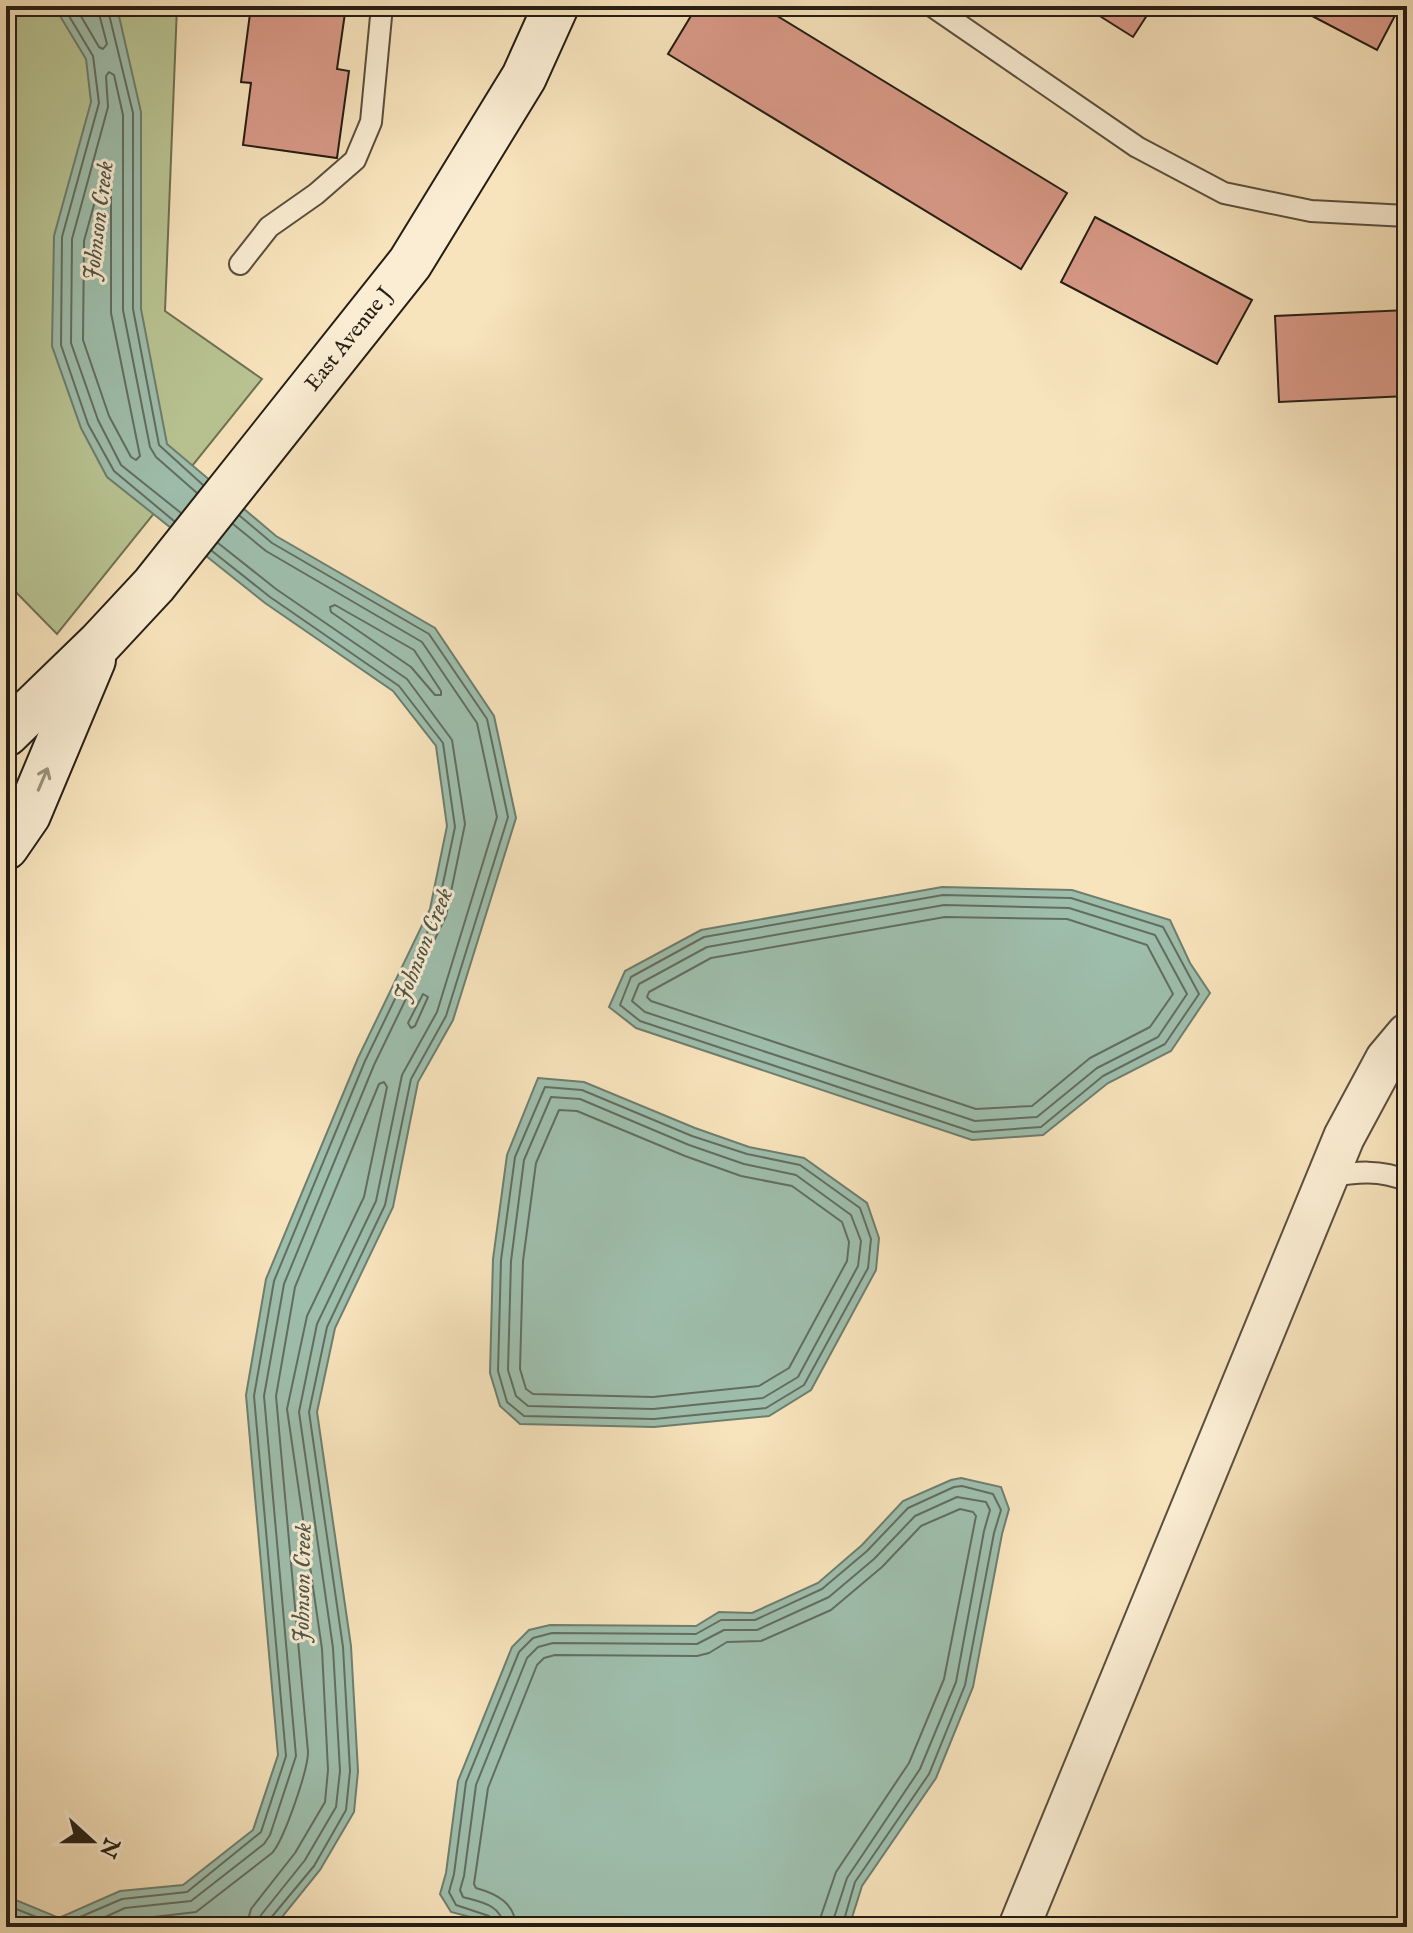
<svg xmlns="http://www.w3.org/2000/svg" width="1413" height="1933" viewBox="0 0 1413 1933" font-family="'IM FELL English',serif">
<rect width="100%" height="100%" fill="#f7e3bc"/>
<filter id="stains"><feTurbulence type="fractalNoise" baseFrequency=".0025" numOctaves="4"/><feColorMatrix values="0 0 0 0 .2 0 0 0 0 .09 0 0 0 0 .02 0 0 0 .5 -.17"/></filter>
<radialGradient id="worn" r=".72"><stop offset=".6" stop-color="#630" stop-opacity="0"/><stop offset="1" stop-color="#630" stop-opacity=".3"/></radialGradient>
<polygon fill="#b9c493" stroke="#6f7154" stroke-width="2" points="6,6 177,6 165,311 262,379 57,634 6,582"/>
<g fill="#9ebeac" stroke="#6e7e6f" stroke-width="2">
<polygon points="54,6 114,6 119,16 141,112 141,309 167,444 276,536 435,628 494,716 516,818 453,1020 418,1082 393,1207 335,1328 317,1412 351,1646 358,1771 354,1812 320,1870 274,1927 6,1927 6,1896 59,1918 120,1891 183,1885 253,1830 278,1755 246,1395 266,1279 358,1058 430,909 447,826 436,746 393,691 265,603 107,477 81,428 52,346 54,236 91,102 86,59"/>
<polygon points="942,887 1072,890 1170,920 1190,963 1210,993 1171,1051 1108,1083 1043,1135 972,1140 636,1028 609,1007 625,971 701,930"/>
<polygon points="538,1078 584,1082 695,1128 749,1147 804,1158 867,1203 879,1238 876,1270 811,1390 769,1416 654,1427 520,1424 500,1406 490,1373 493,1259 507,1155"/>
<polygon points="961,1478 1001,1487 1009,1509 1002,1534 973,1687 936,1778 862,1886 849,1927 492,1927 478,1919 451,1912 440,1894 446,1873 458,1781 512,1647 529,1630 550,1625 696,1626 719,1612 752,1613 818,1583 862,1545 903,1501 951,1480"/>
</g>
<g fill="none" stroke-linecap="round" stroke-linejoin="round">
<g stroke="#626e60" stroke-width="2">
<polyline points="63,6 93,56 99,103 62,237 61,345 88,424 114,471 174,521"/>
<polyline points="75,6 99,47 103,49 107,44 97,6"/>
<polyline points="107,6 133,113 133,309 159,445 203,485"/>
<polygon points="107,169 111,173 111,313 140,456 136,460 131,457 109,416 83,340 84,241 103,172"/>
<polyline points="181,513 121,465 98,420 71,343 72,239 108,107 106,76 109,72 114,75 123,115 123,310 150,447 156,457 197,493"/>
<polyline points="240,516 272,543 429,634 487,719 508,817 446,1016 411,1079 385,1205 327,1327 309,1412 343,1647 350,1771 346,1810 314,1866 270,1919 268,1927"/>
<polyline points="233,524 266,551 422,642 477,723 497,817 437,1012 402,1075 376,1201 317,1324 299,1412 333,1648 340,1771 336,1807 305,1860 261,1915 258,1927"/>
<polygon points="335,605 414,650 441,691 441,695 435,695 411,667 331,612 330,607"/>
<polygon points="943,895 1071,898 1163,927 1199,994 1165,1044 1103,1076 1041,1127 973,1132 640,1021 620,1005 631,977 704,937"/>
<polygon points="944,905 1069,908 1155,935 1187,994 1158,1037 1097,1068 1037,1117 975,1121 645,1012 632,1001 639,984 707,947"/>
<polygon points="945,917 1067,919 1147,945 1173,994 1150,1027 1090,1058 1032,1106 976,1109 651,1001 647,997 649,992 711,958"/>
<polygon points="423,994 428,997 415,1026 411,1028 408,1023"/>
<polygon points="545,1087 582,1090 692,1136 747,1154 800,1165 860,1208 871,1239 868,1268 804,1385 766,1408 654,1419 524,1416 507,1402 498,1371 501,1260 515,1157"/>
<polygon points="551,1097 580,1099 689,1145 744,1164 796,1175 851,1215 861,1241 858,1266 798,1377 763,1398 653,1409 528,1406 516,1396 508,1370 511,1261 524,1160"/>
<polygon points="559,1110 577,1111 685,1156 741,1176 792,1186 842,1222 849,1242 847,1261 789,1368 759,1386 653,1397 533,1394 526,1389 520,1369 523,1261 536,1163"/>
<polyline points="6,1905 59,1926 122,1899 187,1892 261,1832 286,1756 254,1396 274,1281 365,1061 437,912 455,827 443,743 399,686 270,597 212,551"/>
<polyline points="83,1927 125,1908 191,1901 264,1844 270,1835 296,1756 264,1396 284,1284 374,1065 446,916 465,824 452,740 407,679 276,589 218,543"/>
<path d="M112,1927l16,-7 68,-8 76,-59c12,-13 36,-83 36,-101l-32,-356 19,-109 84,-203 5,-2 3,5 -23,110 -57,119 -20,93 35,240 6,121 -3,32 -30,51 -44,56 -5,18"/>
<polyline points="494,1927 489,1916 456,1905 449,1892 454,1874 466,1782 519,1652 533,1638 552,1633 696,1634 721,1620 755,1620 822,1589 867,1551 908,1508 954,1487 962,1486 993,1494 1001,1510 994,1533 965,1685 929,1774 855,1882 842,1927"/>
<path d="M504,1927c-2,-22 -23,-25 -41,-30l-3,-7 4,-14 12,-91 51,-127 11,-11 15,-4 144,1 27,-14h33l72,-33 45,-38 41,-43 42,-19 29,5 4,8 -6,21 -28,151 -36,87 -73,109 -16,49"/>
<path d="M516,1927c-1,-24 -19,-33 -40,-39l-2,-4 14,-96 49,-123 7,-7 11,-3 142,1 12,-3 18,-11 34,-1 70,-31 51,-43 39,-41 39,-17 13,3 3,4 -32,163 -35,84 -73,109 -15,44 -2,11"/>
</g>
</g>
<g fill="#d89987" stroke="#251e14" stroke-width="2">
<polygon points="251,6 346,6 337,69 349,71 337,158 243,145 251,83 241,82"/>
<polygon points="697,6 761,6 1067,193 1021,269 668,54"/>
<polygon points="1084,6 1153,6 1133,37"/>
<polygon points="1293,6 1400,6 1377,50"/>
<polygon points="1407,77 1407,118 1403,118"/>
<polygon points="1095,217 1252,300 1217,364 1061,282"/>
<polygon points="1407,310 1407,396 1279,402 1275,316"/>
</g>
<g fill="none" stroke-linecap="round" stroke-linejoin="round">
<g stroke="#5a4f3e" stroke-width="24">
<g id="lane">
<polyline points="932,6 1137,147 1224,193 1311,211 1407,216"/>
<polyline points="240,264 269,227 316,194 355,160 371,122 382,6"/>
<path d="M1328,1177c27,-5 53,-8 79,4"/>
</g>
</g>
<g stroke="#5a4f3e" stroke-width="44">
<polyline id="street" points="1019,1927 1344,1137 1386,1059 1407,1034"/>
</g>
<g stroke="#251e14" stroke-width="48">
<g id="secondary">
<path id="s1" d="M6,734l94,-91 54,-58 256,-322 114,-186 32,-71"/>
<polyline points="6,847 28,815 93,660"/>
</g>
</g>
<use href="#lane" stroke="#faedd3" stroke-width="20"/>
<use href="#street" stroke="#faedd3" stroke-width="40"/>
<use href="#secondary" stroke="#faedd3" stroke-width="44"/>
</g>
<defs><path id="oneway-shaft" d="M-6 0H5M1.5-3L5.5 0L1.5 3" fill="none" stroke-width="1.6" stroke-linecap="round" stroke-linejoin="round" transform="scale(2)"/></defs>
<use stroke="#9a907d" href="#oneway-shaft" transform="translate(43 779) rotate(-67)"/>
<g text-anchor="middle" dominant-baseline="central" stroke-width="6" stroke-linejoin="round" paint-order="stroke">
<g font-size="22" fill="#251e14" stroke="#faedd3">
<text stroke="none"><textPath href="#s1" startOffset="524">East Avenue J</textPath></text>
</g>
<g font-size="24" font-style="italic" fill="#4f5649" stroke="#faedd3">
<text transform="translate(99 221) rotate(-83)">Johnson Creek</text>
<text transform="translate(424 945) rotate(-68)">Johnson Creek</text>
<text transform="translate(303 1583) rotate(-89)">Johnson Creek</text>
</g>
</g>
<rect width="1413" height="1933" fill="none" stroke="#f7e3bc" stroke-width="32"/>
<rect x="8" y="8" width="1397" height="1917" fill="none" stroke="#251e14" stroke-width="4"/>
<rect x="16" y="16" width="1381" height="1901" fill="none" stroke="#251e14" stroke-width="2"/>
<g transform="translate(92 1841) rotate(111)" stroke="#faedd3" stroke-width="6" paint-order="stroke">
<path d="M0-6L14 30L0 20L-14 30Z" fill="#251e14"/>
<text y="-12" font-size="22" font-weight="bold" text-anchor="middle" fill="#251e14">N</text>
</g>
<rect width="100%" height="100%" filter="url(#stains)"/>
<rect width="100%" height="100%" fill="url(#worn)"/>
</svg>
